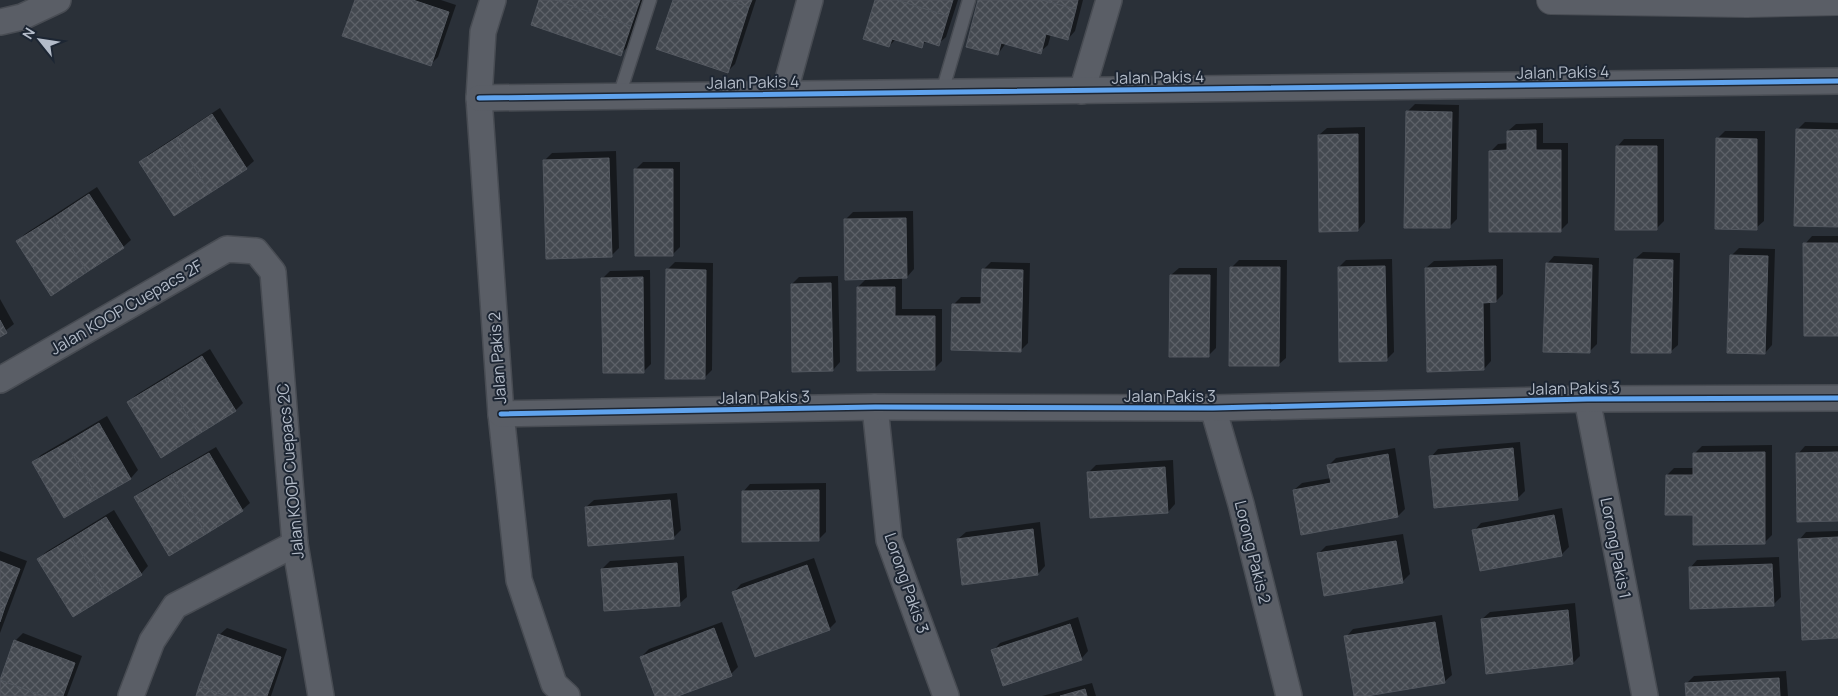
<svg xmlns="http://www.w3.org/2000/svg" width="1838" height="696" viewBox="0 0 1838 696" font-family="Manrope,sans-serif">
<defs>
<pattern id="building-cross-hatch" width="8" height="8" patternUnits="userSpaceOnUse" patternTransform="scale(1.25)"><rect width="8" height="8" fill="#444950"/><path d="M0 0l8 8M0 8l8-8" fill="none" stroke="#5d6168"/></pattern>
</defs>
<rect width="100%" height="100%" fill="#2a3038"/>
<g fill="#0007">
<polygon points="356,0 441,0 456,5 438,57 431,64"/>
<polygon points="540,0 644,0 628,47 620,54"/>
<polygon points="674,0 756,0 735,64 728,71"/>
<polygon points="876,0 958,0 946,37 938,44 927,41 921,46 896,39 889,46"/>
<polygon points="979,0 1083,0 1075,31 1068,39 1051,34 1048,45 1040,52 1006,43 998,54"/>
<polygon points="1415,104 1459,105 1457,219 1449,227 1407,112"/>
<polygon points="220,108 254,161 246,168 141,162 148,155"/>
<polygon points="1805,122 1838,123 1838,225 1797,130"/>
<polygon points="1543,123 1543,143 1568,143 1568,223 1560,231 1491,151 1498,144 1508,143 1508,131 1516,124"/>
<polygon points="1365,127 1365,222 1358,230 1319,135 1327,128"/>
<polygon points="1725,131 1765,131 1764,221 1756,228 1717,139"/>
<polygon points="1624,139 1664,139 1664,221 1657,228 1617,147"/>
<polygon points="616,151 619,248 611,256 544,161 552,153"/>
<polygon points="643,162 680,162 680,247 672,255 636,169"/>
<polygon points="97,187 131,240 123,247 18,241 25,234"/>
<polygon points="913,211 914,269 907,277 902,277 902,309 942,309 942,361 934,369 858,287 867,278 845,220 853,212"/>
<polygon points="1812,236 1838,236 1838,334 1805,244"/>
<polygon points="1739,248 1775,249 1772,345 1765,353 1731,256"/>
<polygon points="1643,252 1680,253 1678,345 1670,352 1635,259"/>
<polygon points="1554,256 1599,258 1597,344 1589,352 1547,264"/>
<polygon points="1392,259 1394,352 1387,359 1339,267 1346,260"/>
<polygon points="1503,259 1503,294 1496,301 1490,301 1491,361 1484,369 1426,268 1434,261"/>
<polygon points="1239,260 1287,260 1286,358 1278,365 1231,268"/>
<polygon points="675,262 713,263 712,370 705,377 667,270"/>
<polygon points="991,262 1030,263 1028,343 1021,350 954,304 961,297 982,297 983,270"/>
<polygon points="1179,268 1217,268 1216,348 1208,356 1171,275"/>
<polygon points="650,270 651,364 644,371 603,278 610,271"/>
<polygon points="838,276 840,362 833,370 792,284 799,277"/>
<polygon points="0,299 14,324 0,335"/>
<polygon points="210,349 243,403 236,410 162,456 129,402 136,395"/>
<polygon points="107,416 138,470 131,478 65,516 34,462 41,455"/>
<polygon points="1520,442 1525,491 1517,499 1431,457 1438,449"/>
<polygon points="1772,445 1772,535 1764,543 1667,475 1674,468 1694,468 1695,453 1702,446"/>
<polygon points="1805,446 1838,446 1838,519 1798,454"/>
<polygon points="216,447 250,503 242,510 136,498 143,490"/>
<polygon points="1395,448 1405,509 1398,516 1294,490 1302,483 1331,478 1329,465 1336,458"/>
<polygon points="1173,460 1175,504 1168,512 1088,473 1096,465"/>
<polygon points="826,483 826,532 819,539 743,492 750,484"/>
<polygon points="677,493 681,530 673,538 586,507 594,500"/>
<polygon points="1562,508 1569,547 1561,555 1474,531 1481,523"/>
<polygon points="114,510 148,566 141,574 39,559 46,552"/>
<polygon points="1040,522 1045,566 1038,574 958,539 966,532"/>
<polygon points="1838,531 1838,637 1799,540 1806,532"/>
<polygon points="1403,534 1410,574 1402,582 1318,554 1326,546"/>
<polygon points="0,551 27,561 0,633"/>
<polygon points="684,556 687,597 679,604 602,569 610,561"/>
<polygon points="1779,557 1781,597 1773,605 1690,568 1697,560"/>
<polygon points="814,558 836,622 829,629 734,592 741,584"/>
<polygon points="1575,603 1580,656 1573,663 1482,619 1490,612"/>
<polygon points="1442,615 1452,675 1444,682 1355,696 1346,637 1353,629"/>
<polygon points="1078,617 1088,651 1081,659 993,651 1000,643"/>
<polygon points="722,622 738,667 731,674 675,696 656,696 641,657 649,649"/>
<polygon points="227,628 287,649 271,696 197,696 219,635"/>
<polygon points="23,633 82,656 67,696 0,696 0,681 15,641"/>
<polygon points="1786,671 1788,696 1687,696 1686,684 1694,676"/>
<polygon points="1092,683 1096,696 1042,696"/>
</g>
<g fill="url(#building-cross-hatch)" stroke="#52575f">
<polygon points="355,0 413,0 449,12 431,66 342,36"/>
<polygon points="539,0 555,0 631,26 621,56 531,25"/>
<polygon points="555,0 640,0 631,26"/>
<polygon points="673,0 726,0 749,7 728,73 656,49"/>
<polygon points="726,0 752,0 749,7"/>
<polygon points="875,0 897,0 948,16 939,46 924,41 922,48 892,39 889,47 863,39"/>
<polygon points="897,0 953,0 948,16"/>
<polygon points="978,0 1042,0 1076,9 1068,40 1046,34 1041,54 1001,43 998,55 966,47"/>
<polygon points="1042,0 1078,0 1076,9"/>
<polygon points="1406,111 1452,112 1450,228 1404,228"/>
<polygon points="212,114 247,169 210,193 176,138"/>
<polygon points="1796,129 1838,130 1838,227 1794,226"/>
<polygon points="1536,130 1536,150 1561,150 1561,232 1489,232 1489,151 1507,150 1507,131"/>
<polygon points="1358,134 1358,231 1319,232 1318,135"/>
<polygon points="176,138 210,193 174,216 139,162"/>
<polygon points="1716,138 1757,139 1757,230 1715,229"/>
<polygon points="1616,146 1657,146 1657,230 1615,230"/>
<polygon points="609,158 612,257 546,259 543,160"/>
<polygon points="634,169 673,169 673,256 635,256"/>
<polygon points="89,194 124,248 87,272 53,218"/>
<polygon points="53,218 87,272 51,296 16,241"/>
<polygon points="906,218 907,278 845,280 844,219"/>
<polygon points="1803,243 1838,243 1838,336 1804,336"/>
<polygon points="1730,255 1768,256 1765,354 1727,353"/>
<polygon points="1634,259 1673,260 1671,353 1631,353"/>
<polygon points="1546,263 1592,265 1590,353 1543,352"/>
<polygon points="1385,266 1387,361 1339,362 1338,267"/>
<polygon points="1496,266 1496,302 1483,303 1484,370 1427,372 1425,268"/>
<polygon points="1230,267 1280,267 1279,366 1229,366"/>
<polygon points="666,269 706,270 705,379 665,379"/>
<polygon points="982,269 1023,270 1021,352 951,350 952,304 981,304"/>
<polygon points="1170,275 1210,275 1209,357 1169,357"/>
<polygon points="643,277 644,373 603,373 601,278"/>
<polygon points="831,283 833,371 792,372 791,284"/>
<polygon points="857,287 895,287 895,316 935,316 935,370 857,371"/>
<polygon points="0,320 7,333 0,337"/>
<polygon points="202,356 236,411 199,434 165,379"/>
<polygon points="165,379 199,434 161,458 127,402"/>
<polygon points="99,423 131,479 98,498 66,443"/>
<polygon points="66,443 98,498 64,518 32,462"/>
<polygon points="1513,448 1518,500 1434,508 1429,456"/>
<polygon points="1765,452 1765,544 1693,545 1693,515 1665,515 1666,475 1693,475 1693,453"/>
<polygon points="1838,452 1838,521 1797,522 1796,453"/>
<polygon points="209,453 243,511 206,534 171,475"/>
<polygon points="1388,454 1398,517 1301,535 1293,490 1331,483 1327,465"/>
<polygon points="1165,467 1168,513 1090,518 1087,472"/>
<polygon points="171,475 206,534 169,556 134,497"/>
<polygon points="819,490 819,541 742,542 742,491"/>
<polygon points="670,500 674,539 588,546 585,507"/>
<polygon points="1554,515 1562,556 1480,571 1472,530"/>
<polygon points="106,517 142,575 107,596 72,538"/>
<polygon points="1033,529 1038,575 962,585 957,539"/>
<polygon points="1838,537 1838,638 1802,640 1798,539"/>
<polygon points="72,538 107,596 73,617 37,559"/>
<polygon points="1396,541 1403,583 1324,596 1317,553"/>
<polygon points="0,561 20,569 5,607 0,605"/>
<polygon points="677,563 680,606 604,611 601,569"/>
<polygon points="1772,564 1774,606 1690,609 1689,567"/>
<polygon points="807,565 830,630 755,657 732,592"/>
<polygon points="0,605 5,607 0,622"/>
<polygon points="1568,610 1573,664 1486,674 1481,619"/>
<polygon points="1435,622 1445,683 1367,696 1354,696 1344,636"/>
<polygon points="1070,624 1082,660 1003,686 991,650"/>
<polygon points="714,628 732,676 678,696 655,696 640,657"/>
<polygon points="218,634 281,657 267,696 226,696 199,686"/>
<polygon points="14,640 75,663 63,696 43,696 0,680"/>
<polygon points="1779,678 1780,696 1686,696 1685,683"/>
<polygon points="0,680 43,696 0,696"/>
<polygon points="199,686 226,696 196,696"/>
<polygon points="1085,689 1087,696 1060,696"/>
</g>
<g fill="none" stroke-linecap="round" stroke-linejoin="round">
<g stroke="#484c53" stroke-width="15">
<g id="service">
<polyline points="942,92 969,0"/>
<polyline points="619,96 650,0"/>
</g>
</g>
<g stroke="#484c53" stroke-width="28">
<g id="minor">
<polyline points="493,0 483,32 479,98 501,414 519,580 554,684 567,696"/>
<polyline points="0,22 22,17 58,0"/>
<polyline points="1082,91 1109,0"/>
<polyline points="784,94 810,0"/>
<polyline points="479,98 1838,81"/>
<polyline points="0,380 227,249 256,251 273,272 295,544 321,696"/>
<polyline points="1587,399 1645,696"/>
<polyline points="875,407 889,540 946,696"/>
<polyline points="1213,408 1241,504 1289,696"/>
<polyline points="501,414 875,407 1213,408 1587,399 1838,398"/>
<polyline points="131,696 152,641 175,606 295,544"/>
</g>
</g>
<g stroke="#484c53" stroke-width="30">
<polyline id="tertiary" points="1551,0 1747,3 1838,1"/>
</g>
<use href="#service" stroke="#5a5e66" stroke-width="12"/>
<use href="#minor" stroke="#5a5e66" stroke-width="25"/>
<use href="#tertiary" stroke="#5a5e66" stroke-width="28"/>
<g stroke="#1d2633" stroke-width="8">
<g id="cycleway">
<polyline points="479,98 1838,81"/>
<polyline points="501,414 875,407 1213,408 1587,399 1838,398"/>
</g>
</g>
<use href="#cycleway" stroke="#60a3ed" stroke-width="5"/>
</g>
<g text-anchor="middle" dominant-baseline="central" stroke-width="4" stroke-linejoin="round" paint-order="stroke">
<g font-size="16" fill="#b4bcc9" stroke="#1d2633">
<text transform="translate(1563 72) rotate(-1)">Jalan Pakis 4</text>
<text transform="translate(1158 77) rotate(-1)">Jalan Pakis 4</text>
<text transform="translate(753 82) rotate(-1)">Jalan Pakis 4</text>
<text transform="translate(126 307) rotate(-30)">Jalan KOOP Cuepacs 2F</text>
<text transform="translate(497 358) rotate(-94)">Jalan Pakis 2</text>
<text transform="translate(1574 388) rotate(-1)">Jalan Pakis 3</text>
<text x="1170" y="396">Jalan Pakis 3</text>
<text transform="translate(764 397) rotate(-1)">Jalan Pakis 3</text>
<text transform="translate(290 471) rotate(-95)">Jalan KOOP Cuepacs 2C</text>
<text transform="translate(1616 548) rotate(79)">Lorong Pakis 1</text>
<text transform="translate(1253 552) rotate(76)">Lorong Pakis 2</text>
<text transform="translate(907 583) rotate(71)">Lorong Pakis 3</text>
</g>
</g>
<g transform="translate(40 40) rotate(300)" stroke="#1d2633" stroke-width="4" paint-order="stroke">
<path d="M0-4L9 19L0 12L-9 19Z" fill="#b4bcc9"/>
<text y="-8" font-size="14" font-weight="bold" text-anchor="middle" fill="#b4bcc9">N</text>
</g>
</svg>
